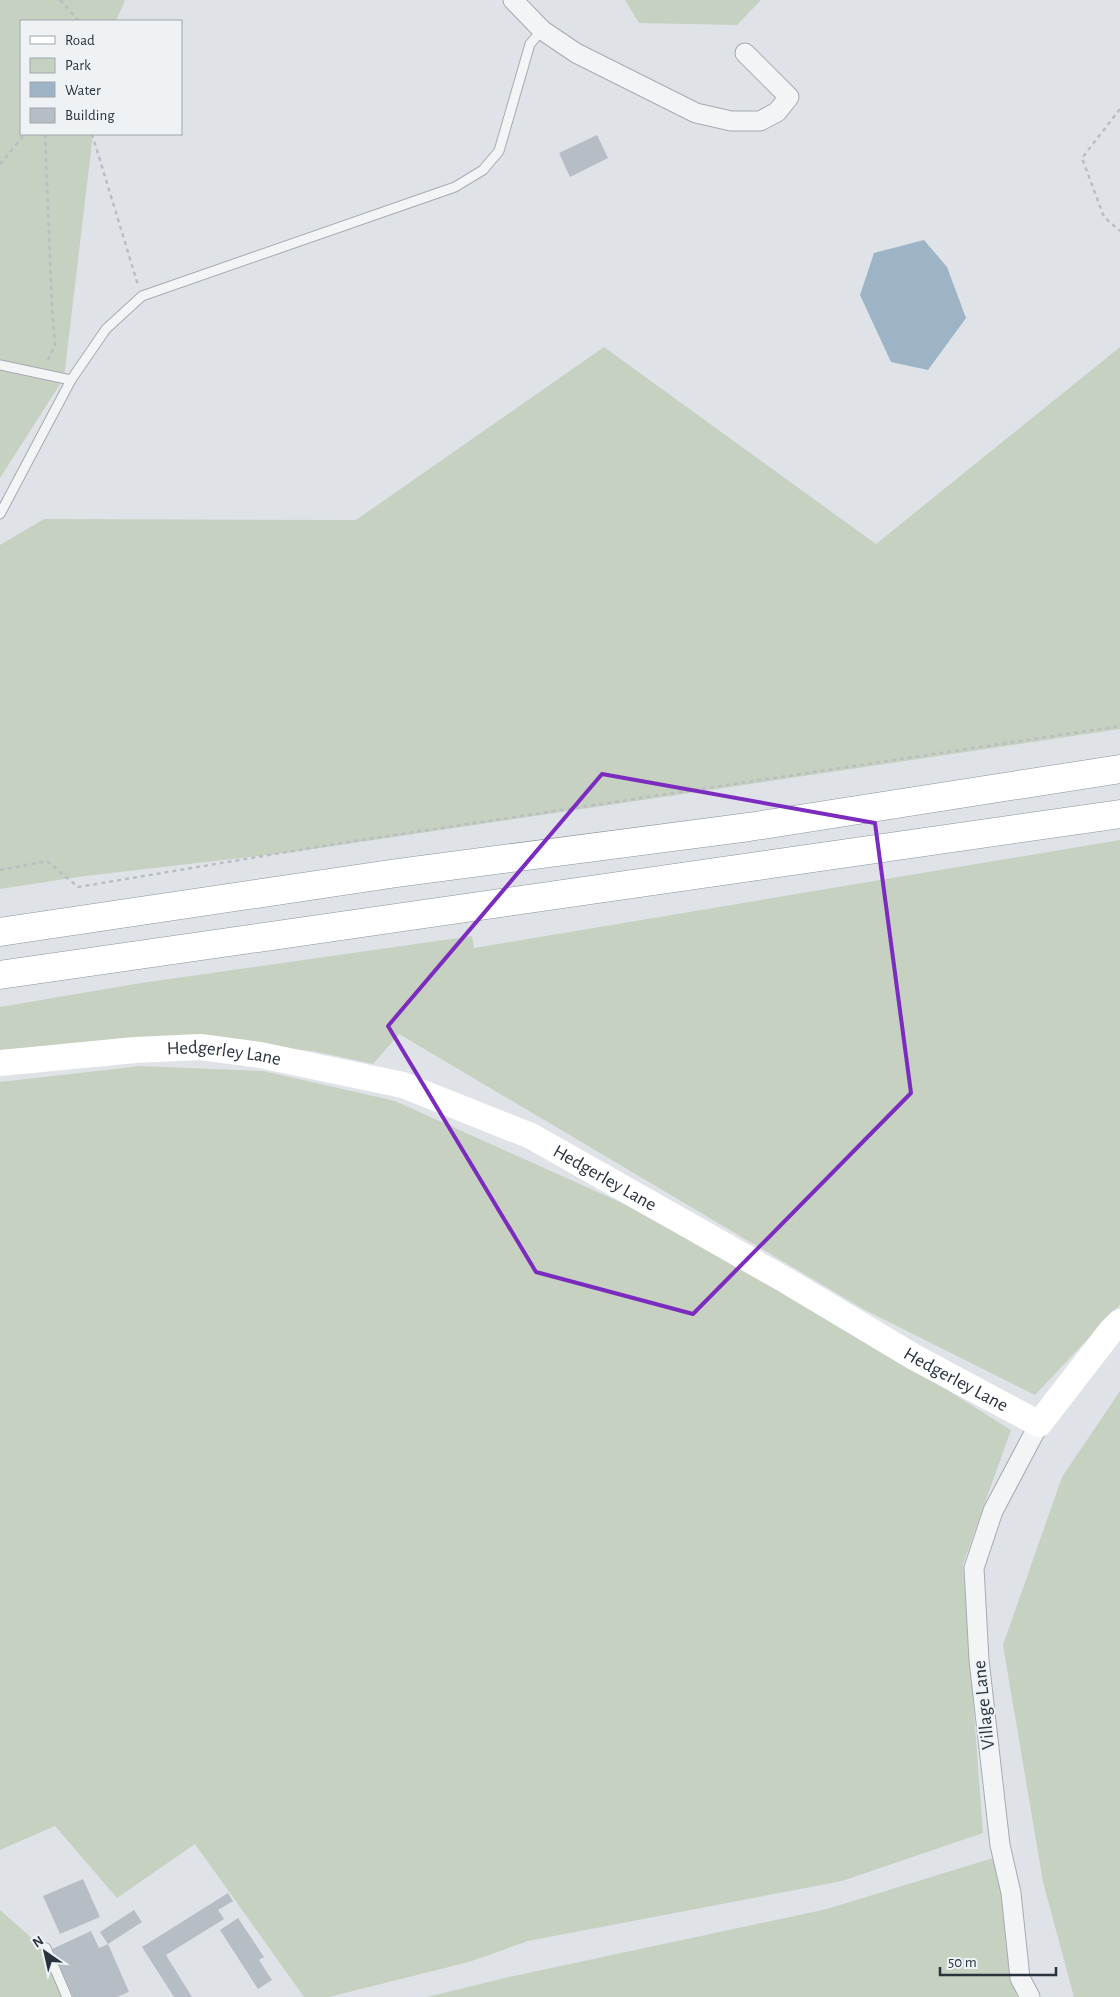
<svg xmlns="http://www.w3.org/2000/svg" width="1120" height="1997" viewBox="0 0 1120 1997" font-family="'Alegreya Sans',sans-serif">
<rect width="100%" height="100%" fill="#dfe3e8"/>
<g fill="#c6d1c1">
<polygon points="0,0 125,0 116,21 21,21 21,134 93,134 64,378 0,478"/>
<polygon points="625,0 761,0 737,25 639,23"/>
<polygon points="604,347 876,544 1120,347 1120,729 293,852 85,876 0,889 0,545 44,519 356,520"/>
<polygon points="1120,840 1120,1305 1035,1395 865,1310 399,1034 373,1064 313,1051 150,1038 0,1056 0,1007 141,983 472,936 474,948"/>
<polygon points="141,1066 263,1071 395,1101 622,1203 815,1307 1011,1430 963,1564 983,1833 842,1881 528,1941 469,1962 329,1997 304,1997 195,1844 117,1898 55,1826 0,1850 0,1082"/>
<polygon points="1120,1391 1120,1997 1074,1997 1043,1882 1003,1645 1062,1477"/>
<polygon points="993,1858 1001,1884 1017,1997 427,1997 509,1977 827,1909"/>
<polygon points="0,1910 44,1949 63,1997 0,1997"/>
</g>
<polygon fill="#9cb4c6" points="924,240 947,267 966,318 928,370 891,362 860,295 874,253"/>
<g fill="#b7bdc4">
<polygon points="597,135 608,158 570,177 559,153"/>
<polygon points="83,1879 100,1917 60,1934 43,1896"/>
<polygon points="228,1893 233,1901 218,1910 224,1919 166,1955 192,1997 174,1997 142,1947"/>
<polygon points="134,1910 142,1922 108,1944 100,1932"/>
<polygon points="238,1918 264,1957 259,1960 272,1980 258,1989 220,1930"/>
<polygon points="91,1931 99,1948 108,1944 129,1992 117,1997 73,1997 52,1949"/>
</g>
<g fill="none" stroke-linecap="round" stroke-linejoin="round">
<g stroke="#a5abb2" stroke-width="11">
<g id="lane">
<polyline points="0,365 71,380"/>
<polyline points="0,514 71,380 106,329 142,296 455,187 483,170 499,151 530,44 542,30"/>
<polyline points="46,1948 67,1997"/>
</g>
</g>
<g stroke="#a5abb2" stroke-width="21">
<g id="street">
<polyline points="513,0 542,30 576,53 696,113 731,121 760,121 777,112 789,97 745,53"/>
<polyline points="1030,1997 1020,1978 1011,1893 1000,1845 979,1660 974,1568 993,1511 1039,1424"/>
</g>
</g>
<g stroke="#87929e" stroke-width="29">
<g id="highway">
<polyline points="0,932 397,873 749,827 1120,769"/>
<polyline points="0,975 1120,814"/>
</g>
</g>
<g stroke="#babec2" stroke-width="2.5" stroke-dasharray="4 4" stroke-linecap="butt">
<polyline points="60,0 79,21"/>
<polyline points="1120,109 1082,158 1104,217 1120,231"/>
<polyline points="45,134 52,308 55,345 47,362"/>
<polyline points="92,134 138,285"/>
<polyline points="0,164 25,134"/>
<polyline points="0,870 47,861 78,887 341,843 1120,726"/>
</g>
<use href="#lane" stroke="#f2f4f6" stroke-width="9"/>
<use href="#street" stroke="#f2f4f6" stroke-width="19"/>
<path stroke="#fff" stroke-width="26" id="s1" d="M0,1063l135,-13 65,-3 60,8 143,30 128,51 256,145 127,76 125,67 72,-93 9,-9"/>
<use href="#highway" stroke="#fff" stroke-width="28"/>
</g>
<path fill="none" stroke="#7b2cbf" stroke-width="4" stroke-linejoin="round" d="M602,774l273,49 36,270 -218,221 -157,-42 -148,-246z"/>
<g text-anchor="middle" dominant-baseline="central" stroke-width="4" stroke-linejoin="round" paint-order="stroke">
<g font-size="19" fill="#29333e" stroke="#eff2f5">
<text stroke="none"><textPath href="#s1" startOffset="225">Hedgerley Lane</textPath></text>
<text stroke="none"><textPath href="#s1" startOffset="630">Hedgerley Lane</textPath></text>
<text stroke="none"><textPath href="#s1" startOffset="1035">Hedgerley Lane</textPath></text>
<text transform="translate(984 1705) rotate(-96)">Village Lane</text>
</g>
</g>
<rect x="20" y="20" width="162" height="115" fill="#eff2f5" stroke="#a0a6ac"/>
<rect x="30" y="36" width="25" height="8" fill="#ffffff" stroke="#a0a6ac"/>
<text x="65" y="45" font-size="15" fill="#29333e">Road</text>
<rect x="30" y="58" width="25" height="15" fill="#c6d1c1" stroke="#a0a6ac"/>
<text x="65" y="70" font-size="15" fill="#29333e">Park</text>
<rect x="30" y="82" width="25" height="15" fill="#9cb4c6" stroke="#a0a6ac"/>
<text x="65" y="95" font-size="15" fill="#29333e">Water</text>
<rect x="30" y="108" width="25" height="15" fill="#b7bdc4" stroke="#a0a6ac"/>
<text x="65" y="120" font-size="15" fill="#29333e">Building</text>
<g transform="translate(45 1952) rotate(326)" stroke="#eff2f5" stroke-width="4" paint-order="stroke">
<path d="M0-4L9 19L0 12L-9 19Z" fill="#29333e"/>
<text y="-8" font-size="14" font-weight="bold" text-anchor="middle" fill="#29333e">N</text>
</g>
<path d="M940 1967v8h116v-8" fill="none" stroke="#29333e" stroke-width="2.5"/>
<text x="948" y="1967" font-size="15" fill="#29333e" stroke="#eff2f5" stroke-width="4" paint-order="stroke">50 m</text>
</svg>
